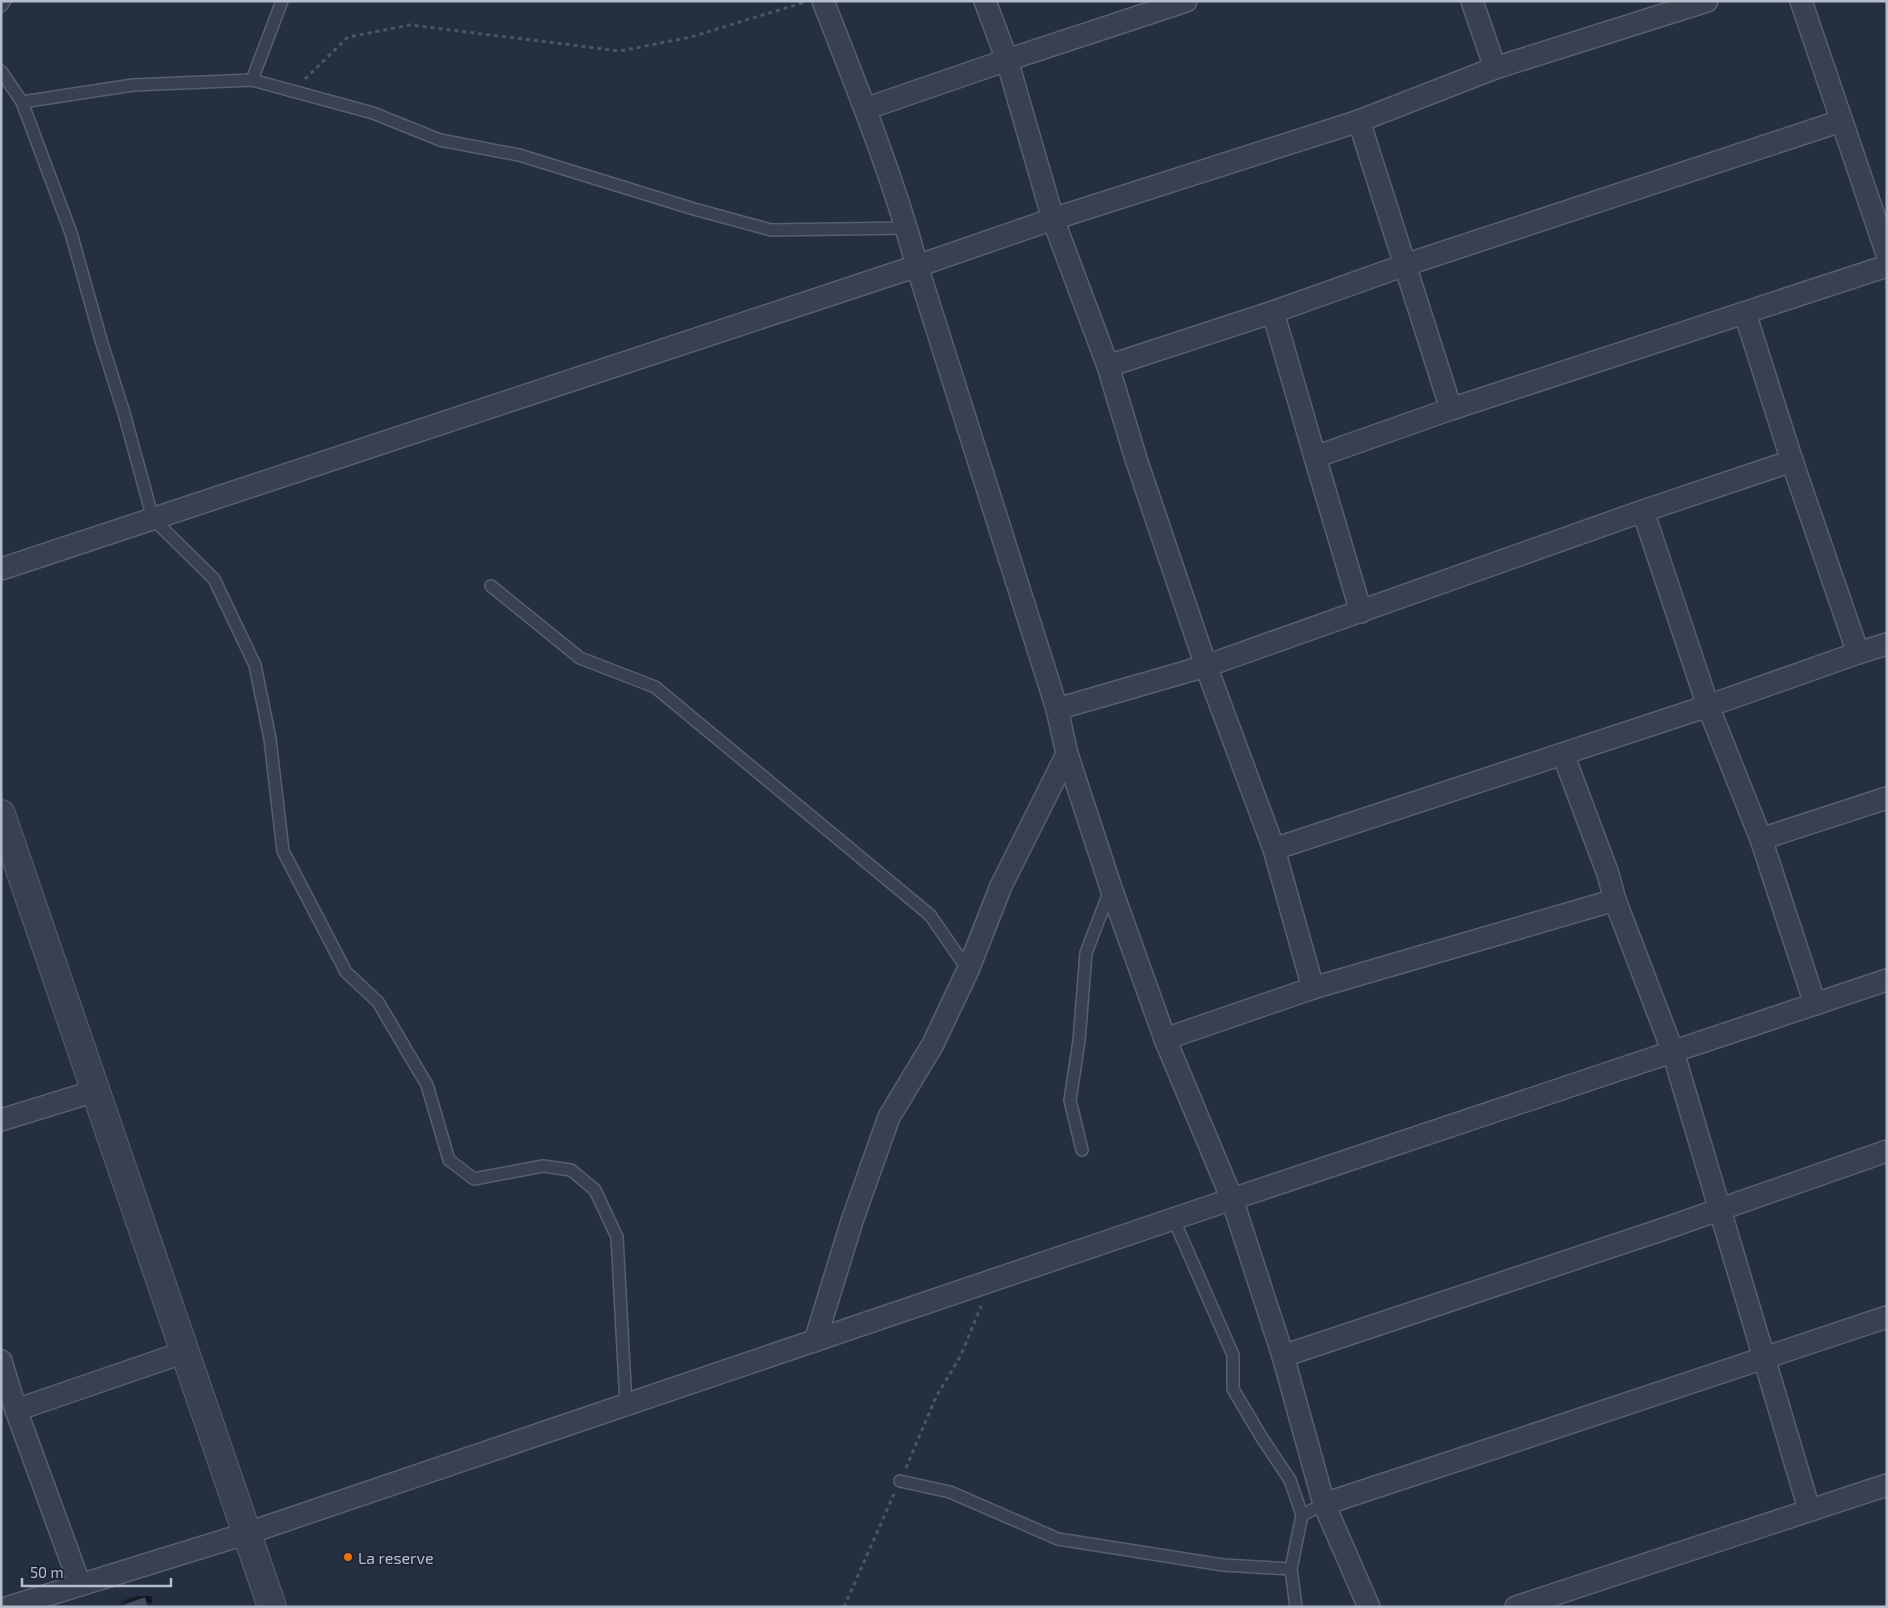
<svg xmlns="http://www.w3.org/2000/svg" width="1888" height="1608" viewBox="0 0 1888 1608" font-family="'Exo 2',sans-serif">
<defs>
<filter id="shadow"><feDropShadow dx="4.5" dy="-4.5" stdDeviation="1" flood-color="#0009"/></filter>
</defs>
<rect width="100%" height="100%" fill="#252f42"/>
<polygon fill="#444f64" stroke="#202838" filter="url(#shadow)" points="145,1597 148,1607 116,1607"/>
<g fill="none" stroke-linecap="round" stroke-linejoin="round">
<g stroke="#575f6e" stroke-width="14">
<g id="service">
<polyline points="1,6 5,1"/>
<polyline points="1,71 22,102 133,85 252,80 373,113 440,140 519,155 694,209 771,230 907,228"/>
<polyline points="252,80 282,1"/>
<polyline points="22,102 71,233 101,340 124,413 153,519 214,579 255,665 270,739 283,851 346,972 378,1002 427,1085 449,1160 474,1179 543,1166 571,1170 595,1190 617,1237 626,1405"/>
<polyline points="491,586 580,658 655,687 930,915 968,970"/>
<polyline points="1082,1150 1070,1100 1079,1041 1086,953 1110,890"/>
<polyline points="1174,1220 1233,1355 1233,1389 1262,1438 1290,1480 1302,1515"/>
<polyline points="900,1481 950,1492 1058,1539 1223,1565 1291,1569"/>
<polyline points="1296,1607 1291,1569 1302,1515 1324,1504"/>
</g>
</g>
<g stroke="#575f6e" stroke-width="24">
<g id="minor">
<path d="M823,1c34,87 70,175 94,265l140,443 10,45 44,134 54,151 67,160 51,157 41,148 45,103"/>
<polyline points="985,1 1007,60 1053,219 1108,366 1136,459 1206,666 1274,849 1313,988"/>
<polyline points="1472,1 1495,68"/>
<polyline points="1801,1 1887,254"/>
<polyline points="865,109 1007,60 1186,1"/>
<polyline points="1359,121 1451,409"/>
<polyline points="1273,312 1315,457"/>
<polyline points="1745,313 1792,461 1858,653"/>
<polyline points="1108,366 1273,312 1405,265 1841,121"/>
<polyline points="1,569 917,266 1053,219 1359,121 1495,68 1707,1"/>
<polyline points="1361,612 1315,457 1451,409 1887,266"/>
<polyline points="1057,709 1206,666 1643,511 1792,461"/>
<polyline points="1563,754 1608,874 1615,900 1673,1052 1809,1509"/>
<polyline points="1761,839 1887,798"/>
<polyline points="1274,849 1708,706 1643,511"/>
<polyline points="1815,1004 1761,839 1708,706 1858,653 1887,644"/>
<polyline points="1165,1039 1313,988 1615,900"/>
<polyline points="1,1120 95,1091"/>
<polyline points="815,1341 852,1221 889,1117 933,1044 968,970 1001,886 1067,754"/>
<polyline points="1283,1356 1661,1230 1887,1151"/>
<polyline points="1,1361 16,1410 80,1585"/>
<polyline points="16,1410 185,1352"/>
<polyline points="1324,1504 1485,1451 1887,1317"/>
<polyline points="9,1607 248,1533 1232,1199 1887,980"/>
<polyline points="1516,1607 1887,1485"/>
</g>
</g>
<g stroke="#575f6e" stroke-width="30">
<polyline id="tertiary" points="1,814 272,1607"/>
</g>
<g stroke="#455a5f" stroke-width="3" stroke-dasharray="4 4" stroke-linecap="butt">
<polyline points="305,79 348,37 410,25 620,51 691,37 805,2"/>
<polyline points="906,1468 936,1397 961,1355 981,1306"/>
<polyline points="844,1607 894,1494"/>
</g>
<use href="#service" stroke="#394151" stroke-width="11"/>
<use href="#minor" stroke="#394151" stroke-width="21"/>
<use href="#tertiary" stroke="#394151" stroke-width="28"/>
</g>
<circle fill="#e8710a" stroke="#1e2637" stroke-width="2" cx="348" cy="1557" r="5"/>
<g text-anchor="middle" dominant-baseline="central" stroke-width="4" stroke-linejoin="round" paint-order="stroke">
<g font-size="16" fill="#b6bdcb" stroke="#1e2637" text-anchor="start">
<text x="358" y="1557">La reserve</text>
</g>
</g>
<rect width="1888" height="1608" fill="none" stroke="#b6bdcb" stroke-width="5"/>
<path d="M22 1578v8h149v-8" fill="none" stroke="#b6bdcb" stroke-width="2.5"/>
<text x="30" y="1578" font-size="15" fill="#b6bdcb" stroke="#1e2637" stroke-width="4" paint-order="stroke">50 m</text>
</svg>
